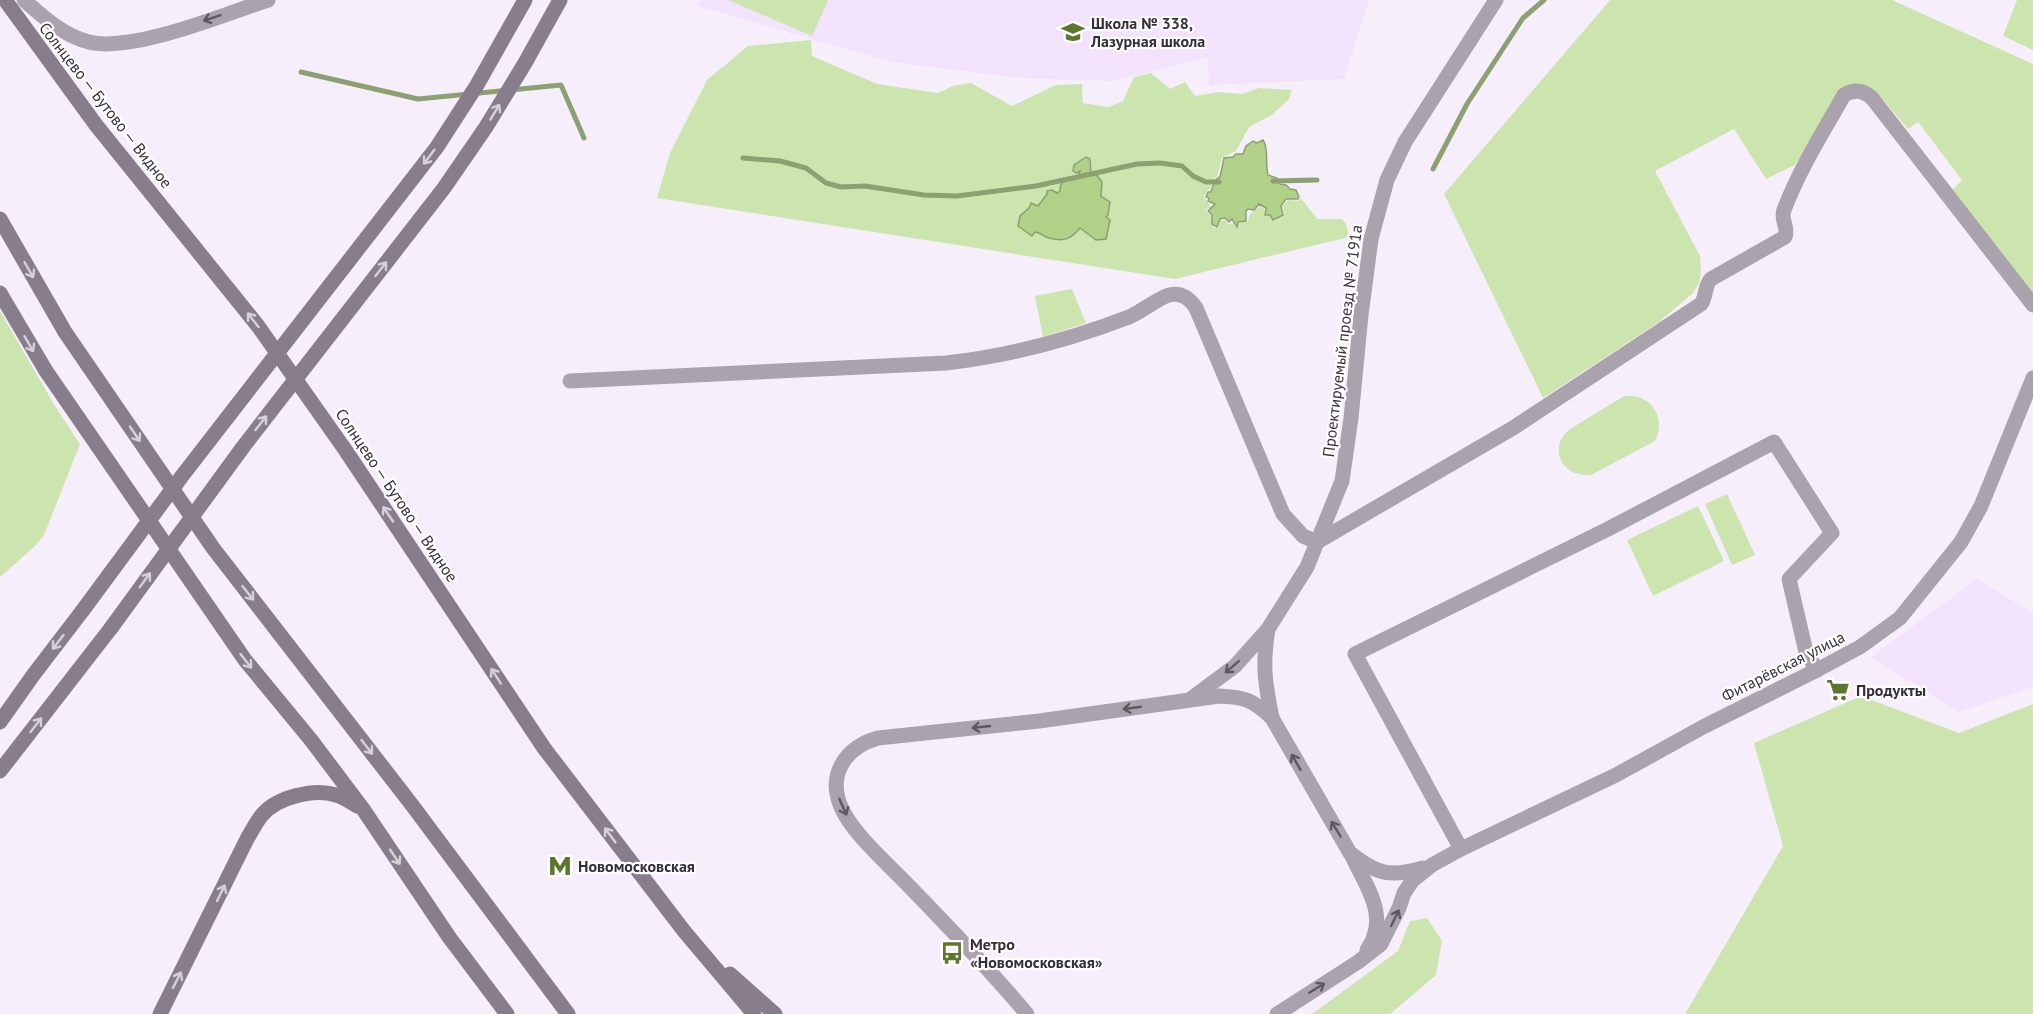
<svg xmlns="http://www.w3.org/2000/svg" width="2033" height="1014" viewBox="0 0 2033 1014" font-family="'PT Sans',sans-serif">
<rect width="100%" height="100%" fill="#f7eefc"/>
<g fill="#f3e2fb">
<polygon points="701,0 1369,0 1344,79 1209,85 1208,57 1113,81 1020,78 892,62 698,6"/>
<polygon points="1977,579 2033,613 2033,685 2030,688 1959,712 1871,657"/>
</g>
<g fill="#cce5ae">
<polygon points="728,0 828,0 812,36"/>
<polygon points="1610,0 1892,0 2033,64 2033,294 1951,191 1962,180 1918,122 1908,129 1880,96 1843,91 1795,165 1766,179 1734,129 1655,171 1700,256 1701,272 1699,283 1693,293 1659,322 1543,398 1444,194"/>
<polygon points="2017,0 2033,0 2033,50 2003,36"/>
<polygon points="811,40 812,56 877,84 938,93 953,86 971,83 1012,106 1056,85 1082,84 1083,103 1108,107 1123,101 1134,77 1151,73 1170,89 1185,82 1195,96 1219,92 1242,94 1259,88 1292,90 1289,99 1272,115 1249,127 1236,151 1222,158 1217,177 1214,178 1210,190 1208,189 1204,197 1211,207 1205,210 1210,215 1214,228 1218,228 1220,221 1225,220 1229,225 1233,223 1237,228 1239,223 1248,221 1250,214 1260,206 1264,209 1265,216 1269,216 1274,221 1284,215 1283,206 1288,200 1299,201 1301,198 1317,219 1342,219 1346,224 1349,237 1175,279 657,198 670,153 707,80 748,46"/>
<polygon points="1072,289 1086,323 1043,337 1035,296"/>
<polygon points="0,311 55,406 80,444 44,535 34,547 0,577"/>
<path d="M1624,396c27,-3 43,22 31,45l-64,34c-28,3 -45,-27 -21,-46z"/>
<polygon points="1727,494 1755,555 1732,565 1705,504"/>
<polygon points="1698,506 1724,561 1653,596 1627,540"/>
<polygon points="1861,696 1959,733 2033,704 2033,1014 1685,1014 1783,846 1754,743"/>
<polygon points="1427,918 1442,941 1436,975 1390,1014 1312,1014 1398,951 1410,921"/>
</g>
<g fill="#b1d189" stroke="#8ca071" stroke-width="1.5">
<path d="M1263,140c6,8 2,24 5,35l9,3 3,6 6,1 4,4 6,1 3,7 -1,2h-12l-5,7 2,9 -10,5 -3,-5h-5l1,-7 -7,-4 -5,6 -6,-1 -2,2v10l-8,1 -1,5 -5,-8 -3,3 -4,-4 -5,1 -3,8 -5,-3v-9l-4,-4 7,-7 -7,-3 1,-3 -3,-1 2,-5h3l4,-12 5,-3 4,-19 9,-1 3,-3h7l3,-8 7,-5 4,2z"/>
<path d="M1086,157l4,2 1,14 5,1 6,8 -1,14 9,6 -2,13 -2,2 4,3 -4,19 -10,1 -16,-12c-9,11 -16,14 -31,10 -6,-1 -7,-5 -14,-6l-3,4 -14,-10 2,-10 9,-8 2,-5 7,3 9,-12v-3l5,-1 5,3 3,-2c0,-13 9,-11 18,-15l2,-5 -4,2 -3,-2 1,-6z"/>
</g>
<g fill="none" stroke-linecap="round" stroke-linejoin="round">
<g stroke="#8ca071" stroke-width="5">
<polyline points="301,72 418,99 561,85 584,138"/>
<polyline points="743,158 780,161 806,168 826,183 841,187 865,186 924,195 957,196 1036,186 1137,164 1160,163 1182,166 1193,176 1206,182 1219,182"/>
<polyline points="1433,169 1467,104 1523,18 1544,0"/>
<polyline points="1273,181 1317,180"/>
</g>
<g stroke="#aaa3ae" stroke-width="15">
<path d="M570,381l376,-18c64,-7 123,-23 183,-46 12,-5 31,-20 40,-22 13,-3 21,4 27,13l87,206 20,22 14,6 196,-114 188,-124c6,-8 3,-18 10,-25l74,-42c4,-10 -5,-17 -1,-27 15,-40 39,-78 60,-115 10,-6 19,-5 28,3l161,207"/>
<path d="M1268,629c-6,37 -3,53 4,89"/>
<polyline points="1192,698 1235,666 1268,629 1307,567 1342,481 1351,418 1361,315 1371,239 1387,180 1405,142 1496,0"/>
<polyline points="1461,849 1355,654 1608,529 1774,442 1832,533 1789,579 1806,652 1817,670"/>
<path d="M1352,856c15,32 38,61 15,94"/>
<path d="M1027,1014c-38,-45 -79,-88 -121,-131 -19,-20 -54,-50 -65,-76 -14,-33 5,-60 37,-69l161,-17 180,-25c26,1 34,4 53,22l78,135c27,21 40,25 73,15"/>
<polyline points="1277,1014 1358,962 1381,944 1399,908 1404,893 1412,881 1432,865 1461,849 1616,775 1703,727 1817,670 1860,647 1900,618 1961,542 1981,506 2033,378"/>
</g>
<path stroke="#aaa3ae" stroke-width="15" d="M24,0c19,17 40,36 65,42 43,11 136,-28 179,-42"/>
<g stroke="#877d8c" stroke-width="15">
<polyline points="5,0 96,125 258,326 346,451 544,748 684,931 754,1014"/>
<polyline points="0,219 65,332 213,548 412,805 568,1014"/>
<polyline points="0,293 46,371 245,660 311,740 363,809 449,937 507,1014"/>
<polyline points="0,722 34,674 83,610"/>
<polyline points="0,771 111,628"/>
<polyline points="730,974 775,1014"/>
<path d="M160,1014l87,-175c5,-8 9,-17 15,-24 15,-18 52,-27 74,-20 7,2 15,7 21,11"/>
</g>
<g stroke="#877d8c" stroke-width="15">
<polyline points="83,610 182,476 437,147 477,85 525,0"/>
<polyline points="111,628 243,447 444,188 486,127 525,63 560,0"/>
</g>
</g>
<defs><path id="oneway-shaft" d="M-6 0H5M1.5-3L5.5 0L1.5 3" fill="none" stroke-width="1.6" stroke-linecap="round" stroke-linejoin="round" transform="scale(1.5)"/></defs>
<g stroke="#5e5861">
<use href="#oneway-shaft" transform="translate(212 18) rotate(162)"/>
<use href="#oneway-shaft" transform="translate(1232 667) rotate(139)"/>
<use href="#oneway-shaft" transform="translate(1132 708) rotate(172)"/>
<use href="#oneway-shaft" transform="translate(981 727) rotate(174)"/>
<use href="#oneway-shaft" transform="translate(1296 762) rotate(-120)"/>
<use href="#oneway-shaft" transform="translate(843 807) rotate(66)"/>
<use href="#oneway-shaft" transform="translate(1336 829) rotate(-121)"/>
<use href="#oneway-shaft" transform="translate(1395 918) rotate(-64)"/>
<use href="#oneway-shaft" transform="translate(1317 988) rotate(-32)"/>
</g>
<g stroke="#d5d2d7">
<use href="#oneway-shaft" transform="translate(495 112) rotate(-59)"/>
<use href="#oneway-shaft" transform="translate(429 157) rotate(127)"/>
<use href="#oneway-shaft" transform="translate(381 269) rotate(-52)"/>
<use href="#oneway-shaft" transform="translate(29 270) rotate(60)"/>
<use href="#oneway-shaft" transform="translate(253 320) rotate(-128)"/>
<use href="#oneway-shaft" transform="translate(29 344) rotate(60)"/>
<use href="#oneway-shaft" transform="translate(261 423) rotate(-52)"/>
<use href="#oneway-shaft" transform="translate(135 434) rotate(56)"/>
<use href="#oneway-shaft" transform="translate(388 514) rotate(-124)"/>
<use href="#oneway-shaft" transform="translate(145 580) rotate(-54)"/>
<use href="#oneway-shaft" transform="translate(248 593) rotate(52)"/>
<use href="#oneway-shaft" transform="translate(58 642) rotate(128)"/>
<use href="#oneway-shaft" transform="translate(246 661) rotate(52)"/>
<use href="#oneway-shaft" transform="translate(496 676) rotate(-123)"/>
<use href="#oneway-shaft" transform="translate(36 725) rotate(-52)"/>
<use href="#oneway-shaft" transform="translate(367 747) rotate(52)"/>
<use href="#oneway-shaft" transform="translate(610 835) rotate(-127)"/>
<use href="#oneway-shaft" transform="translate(395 857) rotate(56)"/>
<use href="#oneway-shaft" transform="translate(221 893) rotate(-64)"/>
<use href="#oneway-shaft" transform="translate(177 980) rotate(-63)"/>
</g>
<defs>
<g id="school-bare" transform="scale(1.8)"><path d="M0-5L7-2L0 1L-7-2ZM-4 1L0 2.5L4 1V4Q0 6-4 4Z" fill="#5a772d" stroke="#fff" stroke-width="2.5" paint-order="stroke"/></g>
<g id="supermarket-bare" transform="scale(1.8)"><path d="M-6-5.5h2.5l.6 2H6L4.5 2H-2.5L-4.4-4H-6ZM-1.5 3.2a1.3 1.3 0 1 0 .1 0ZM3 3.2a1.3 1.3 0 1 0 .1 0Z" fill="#5a772d" stroke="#fff" stroke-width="2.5" paint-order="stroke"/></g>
<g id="metro-bare" transform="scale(1.8)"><path d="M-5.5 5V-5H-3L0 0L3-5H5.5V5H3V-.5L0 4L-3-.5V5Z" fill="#5a772d" stroke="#fff" stroke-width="2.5" paint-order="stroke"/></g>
<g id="bus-bare" transform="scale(1.8)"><path d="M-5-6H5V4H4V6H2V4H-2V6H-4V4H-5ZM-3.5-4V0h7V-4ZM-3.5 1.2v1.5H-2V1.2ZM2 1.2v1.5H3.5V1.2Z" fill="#5a772d" stroke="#fff" stroke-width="2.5" paint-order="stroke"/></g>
</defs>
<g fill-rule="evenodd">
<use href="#school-bare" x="1073" y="32"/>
<use href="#supermarket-bare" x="1838" y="690"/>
<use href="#metro-bare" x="560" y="866"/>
<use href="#bus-bare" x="952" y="953"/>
</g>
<g text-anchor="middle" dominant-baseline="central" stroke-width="4.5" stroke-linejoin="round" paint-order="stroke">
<g font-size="16" font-weight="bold" fill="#352f38" stroke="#fff" text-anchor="start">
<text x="1091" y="23">Школа № 338,<tspan x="1091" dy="18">Лазурная школа</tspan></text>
<text x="1856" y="690">Продукты</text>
<text x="578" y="866">Новомосковская</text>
<text x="970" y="944">Метро<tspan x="970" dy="18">«Новомосковская»</tspan></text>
</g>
<g font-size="16" fill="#352f38" stroke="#fff">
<text transform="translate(106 105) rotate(52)">Солнцево — Бутово — Видное</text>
<text transform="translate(1342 341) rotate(-83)">Проектируемый проезд № 7191а</text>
<text transform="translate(397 495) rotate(56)">Солнцево — Бутово — Видное</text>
<text transform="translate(1783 666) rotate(-27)">Фитарёвская улица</text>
</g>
</g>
</svg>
